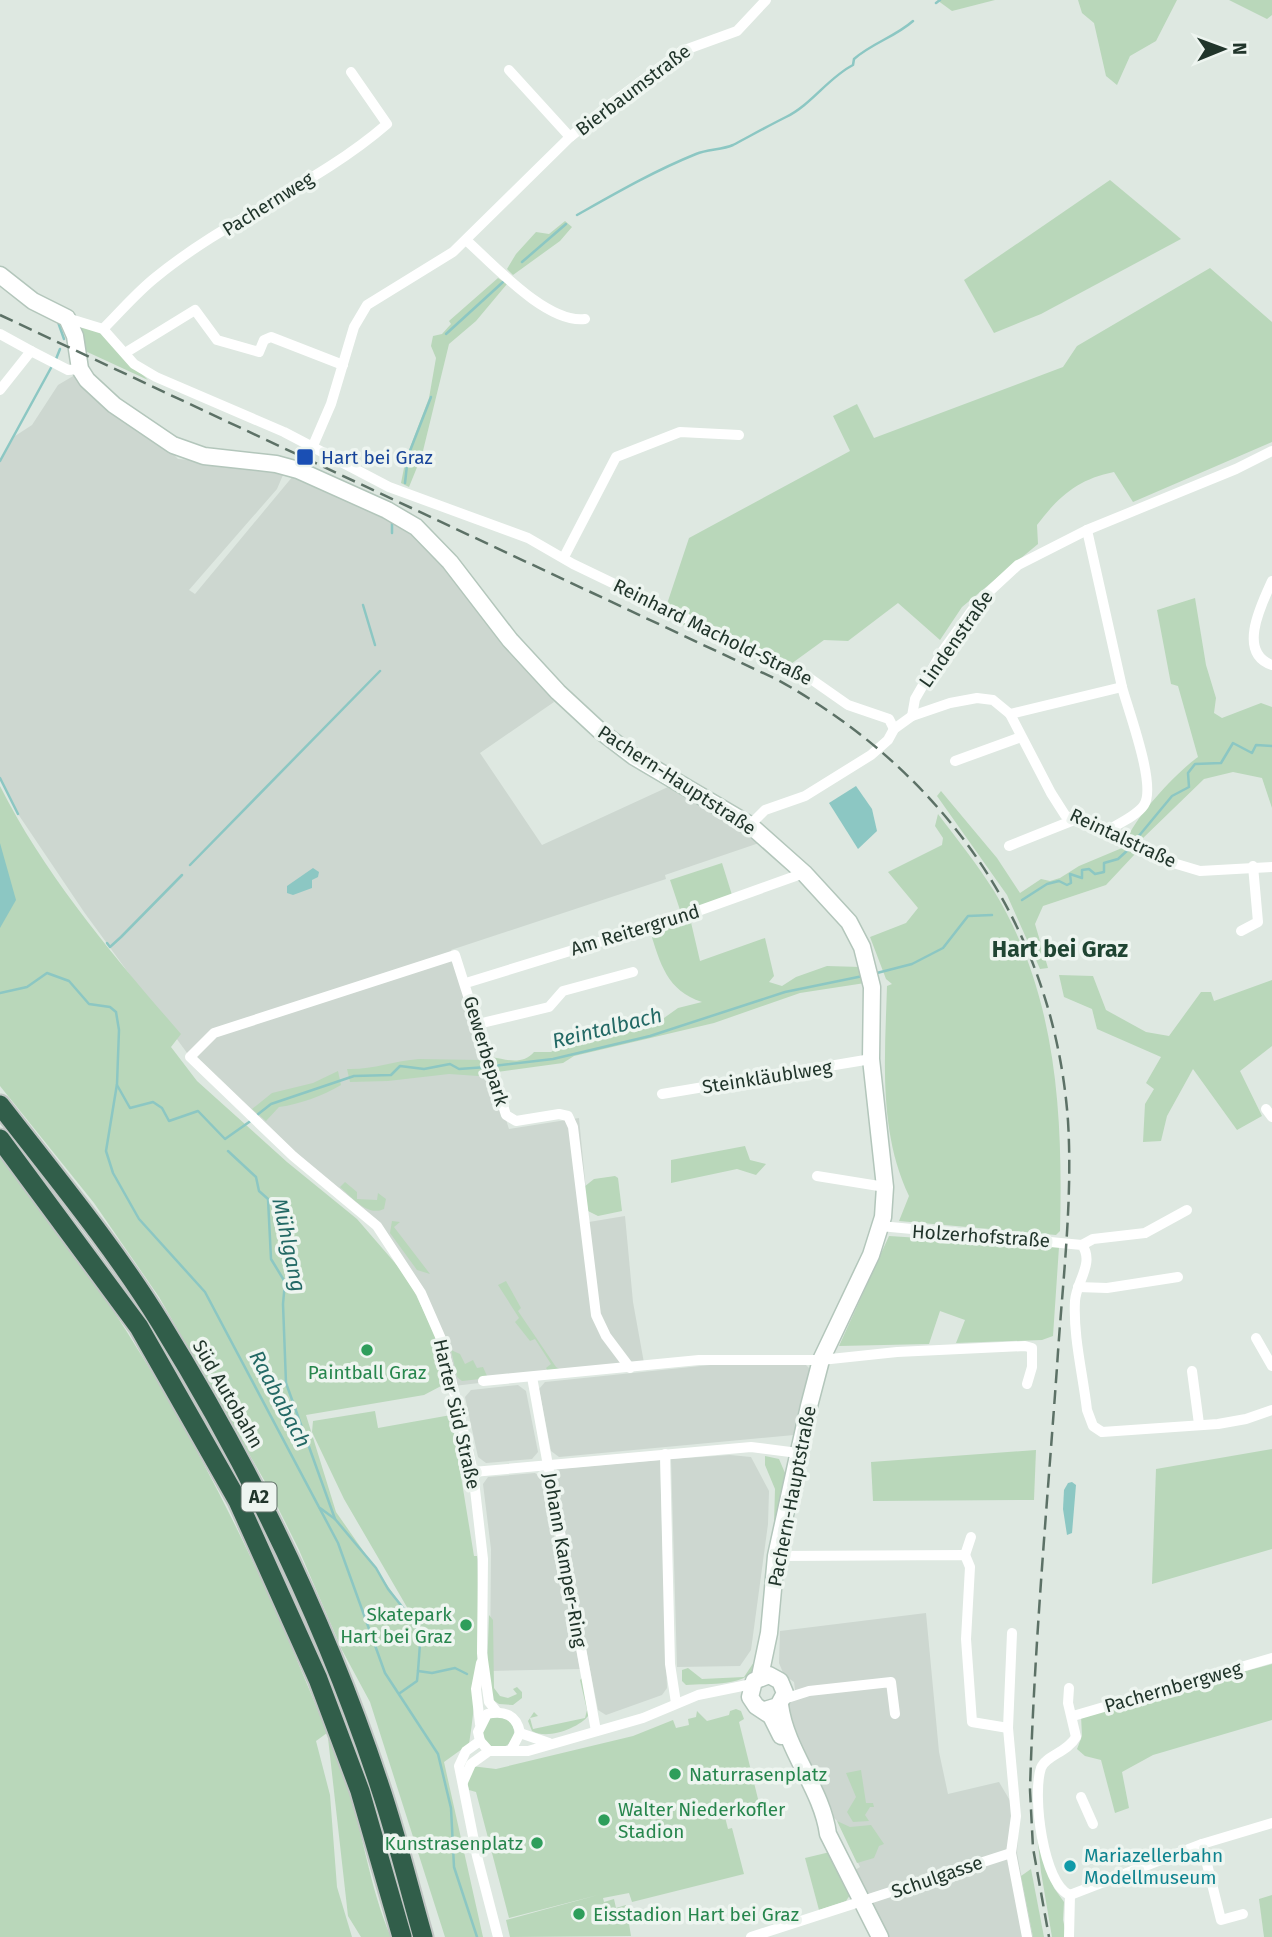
<svg xmlns="http://www.w3.org/2000/svg" width="1272" height="1937" viewBox="0 0 1272 1937" font-family="'Fira Sans',sans-serif">
<rect width="100%" height="100%" fill="#dee8e1"/>
<g fill="#cdd7d0">
<polygon points="85,369 107,386 178,459 275,467 283,475 277,489 189,590 195,594 298,470 405,519 558,692 551,697 554,702 480,753 542,845 668,787 762,842 665,875 666,879 451,950 509,1129 579,1118 589,1222 625,1216 633,1302 644,1363 454,1386 439,1334 377,1226 190,1057 84,912 18,814 0,778 0,461 15,436 32,425 58,385"/>
<polygon points="720,1364 805,1364 811,1370 794,1435 559,1457 551,1451 539,1389 545,1382"/>
<polygon points="518,1385 526,1391 538,1452 532,1459 486,1463 478,1457 465,1397 471,1390"/>
<polygon points="730,1455 751,1457 769,1491 768,1524 751,1650 740,1666 677,1667 671,1459"/>
<polygon points="660,1460 667,1688 662,1695 606,1715 598,1710 552,1477 557,1469"/>
<polygon points="535,1473 543,1479 580,1669 490,1671 491,1549 483,1484 488,1477"/>
<polygon points="926,1613 939,1752 948,1794 999,1782 1019,1816 1017,1853 1033,1937 887,1937 855,1870 860,1867 838,1822 826,1809 802,1755 787,1712 789,1703 796,1697 794,1682 784,1675 779,1663 780,1631"/>
</g>
<g fill="#b9d7ba">
<polygon points="937,0 995,0 952,11"/>
<polygon points="1078,0 1177,0 1156,41 1130,56 1117,85 1106,76 1094,23 1082,13"/>
<polygon points="1229,0 1272,0 1272,15 1267,19"/>
<polygon points="1110,180 1181,239 1041,314 994,333 964,280"/>
<polygon points="565,221 572,227 560,241 513,275 507,269 516,254 536,232 549,234"/>
<path d="M1210,268l62,54v120l-139,60 -19,-30c-36,7 -56,25 -77,53l1,19 -76,63 -22,33 -42,-37 -50,38 -24,-1 -40,29 -121,-53 26,-78 161,-87 -17,-35 24,-12 17,34 189,-71 14,-21z"/>
<polygon points="498,278 507,284 476,321 449,344 422,455 409,487 401,483 406,458 429,398 436,358 431,346 433,336 442,334 451,324 449,321"/>
<polygon points="83,327 101,333 148,380 83,350 80,329"/>
<path d="M1195,598l11,67 10,33 -2,15 8,5 39,-15 11,4v101l-10,-30 -29,-6 -29,7 -63,61 -13,-3c10,-23 49,-65 70,-80l-20,-71 -7,-2 -14,-74z"/>
<path d="M0,786c45,90 116,173 181,248l-10,13 26,34 90,81 70,57 51,59 27,57 8,50 -19,10 -118,20 30,97 93,133 -85,-146 -32,-67 1,-11 62,-10 3,17 73,-13 23,141h3c2,61 2,127 -8,188l-25,18 39,175h-38l-75,-235 -28,-52 -43,-100 -35,-70 -105,-183 -65,-94 -94,-117z"/>
<polygon points="941,791 997,858 1020,893 1041,879 1050,881 1060,878 1079,866 1122,848 1135,854 1106,885 1043,906 1035,924 1048,968 1040,969 1007,895 937,796"/>
<path d="M938,814c19,25 39,50 56,77 63,103 69,223 66,340l-4,4 -157,-14 10,-25c-31,-65 -24,-140 -22,-210l5,-2 -6,-5 -16,-42 36,-14 12,-15 -30,-36 54,-27 1,-7 -8,-12z"/>
<polygon points="722,863 732,895 681,913 670,880"/>
<path d="M690,918l10,43 65,-23 9,38 -5,6 13,4 14,-9 31,-11 34,1 4,16 -65,10 -86,30 -140,33 -11,7 -66,9 -5,-15c15,3 31,8 42,-5h17l18,-12 88,-17 21,-15 24,-6c-35,-11 -42,-39 -52,-71z"/>
<polygon points="1059,975 1093,976 1106,1010 1146,1032 1169,1036 1201,992 1211,992 1214,1001 1272,980 1272,1046 1240,1071 1262,1116 1237,1130 1193,1069 1167,1116 1161,1141 1143,1142 1145,1104 1154,1089 1146,1083 1161,1057 1097,1029 1092,1009 1064,997"/>
<path d="M419,1059l62,1 4,12 -7,4 -29,-2 -61,7 -38,1 -3,-13c24,1 47,-8 72,-10z"/>
<path d="M338,1071l3,14c-19,11 -40,19 -62,22l-13,14 -14,-12 20,-16 41,-10z"/>
<polygon points="745,1146 750,1160 766,1164 756,1175 737,1169 671,1183 671,1160"/>
<path d="M0,1156c143,174 244,368 327,577l-11,8 14,54 7,92 15,50h-352z"/>
<polygon points="615,1176 618,1178 622,1211 598,1216 588,1211 584,1187 594,1179"/>
<path d="M345,1182l12,10v7l20,1 1,-7 8,6 -2,10c-17,8 -32,-12 -44,-22z"/>
<polygon points="392,1221 400,1222 394,1227 430,1274 417,1270 390,1233"/>
<polygon points="889,1236 1059,1247 1053,1336 1042,1340 956,1343 965,1320 940,1311 929,1344 839,1346"/>
<polygon points="506,1281 521,1308 518,1311 556,1367 563,1371 548,1371 546,1368 551,1364 535,1339 530,1341 515,1322 519,1318 498,1285"/>
<polygon points="451,1350 460,1354 465,1364 473,1360 477,1368 483,1367 487,1376 498,1377 462,1381 457,1377"/>
<polygon points="1272,1449 1272,1549 1152,1584 1156,1469"/>
<polygon points="1036,1450 1034,1500 873,1501 871,1462"/>
<polygon points="765,1456 779,1459 785,1473 777,1524 774,1523 775,1489 765,1465"/>
<polygon points="489,1615 493,1620 494,1688 500,1696 508,1698 517,1694 513,1689 517,1687 522,1692 522,1698 513,1705 499,1704 493,1700 487,1670"/>
<path d="M754,1662h4c-7,26 -50,21 -72,23l-4,-4v-11l6,-2 14,11 42,-2z"/>
<polygon points="1272,1664 1272,1720 1153,1755 1122,1772 1129,1808 1115,1813 1101,1760 1085,1756 1077,1749 1082,1736 1081,1716"/>
<path d="M582,1678l7,37c-10,13 -41,25 -57,16l-4,-10 6,-9 4,4 -8,2 3,11 52,-11 2,-8 -7,-30z"/>
<polygon points="736,1709 741,1711 744,1719 739,1722 759,1803 724,1813 728,1829 732,1828 744,1874 632,1902 629,1893 603,1898 604,1902 614,1899 616,1908 626,1905 631,1936 510,1937 506,1920 598,1895 509,1918 476,1792 469,1790 467,1783 471,1766 496,1769 633,1736 673,1720 676,1728 689,1725 688,1719 696,1717 697,1711 707,1721 729,1715 730,1711"/>
<circle cx="498" cy="1732" r="16"/>
<path d="M328,1738c33,62 35,135 63,199h-30l-13,-21z"/>
<polygon points="861,1770 866,1803 873,1803 874,1807 870,1807 865,1815 869,1821 853,1822 847,1812 856,1797 846,1773"/>
<polygon points="1034,1805 1041,1848 1054,1888 1064,1902 1063,1920 1067,1937 1052,1937 1041,1872"/>
<polygon points="837,1821 850,1827 871,1825 884,1844 879,1846 874,1858 857,1863"/>
<polygon points="830,1852 852,1892 846,1901 819,1910 805,1858"/>
<polygon points="1031,1869 1044,1937 1033,1937 1021,1876"/>
<polygon points="1272,1895 1272,1937 1264,1937 1259,1899"/>
</g>
<g fill="#8cc7c3">
<polygon points="856,786 872,809 877,831 858,849 829,803"/>
<polygon points="0,843 16,900 0,928"/>
<polygon points="313,868 319,872 318,877 312,880 312,888 293,895 287,893 287,886"/>
<polygon points="1072,1482 1076,1485 1072,1533 1067,1535 1063,1509 1064,1490 1068,1483"/>
</g>
<g fill="none" stroke-linecap="round" stroke-linejoin="round">
<g stroke="#8cc7c3" stroke-width="2.5">
<polyline points="936,3 940,0"/>
<path d="M577,215c39,-22 77,-44 119,-61 12,-5 26,-4 37,-9 17,-9 35,-19 53,-28 25,-12 43,-40 67,-52l1,-6c18,-16 41,-22 59,-38"/>
<polyline points="522,262 566,224"/>
<polyline points="58,322 64,339"/>
<polyline points="446,334 503,282"/>
<polyline points="56,359 60,349"/>
<polyline points="0,461 52,366"/>
<polyline points="405,483 408,456 431,397"/>
<polyline points="392,533 392,522"/>
<polyline points="363,605 375,645"/>
<polyline points="0,778 18,814"/>
<polyline points="1133,843 1172,796 1189,787 1188,773 1195,764 1221,763 1233,743 1252,753 1256,745 1272,746"/>
<polyline points="190,865 380,671"/>
<polyline points="1022,900 1047,884 1059,881 1067,885 1071,883 1070,874 1082,878 1082,870 1089,869 1095,874 1104,872 1104,863 1118,859 1129,849"/>
<polyline points="107,943 110,947 121,937 182,875"/>
<polyline points="873,974 912,964 943,948 968,916 992,915"/>
<polyline points="0,993 27,987 47,973 69,981 89,1004 110,1007 116,1012 119,1030 117,1084 106,1151 113,1173 139,1219 205,1292 338,1543 385,1673 438,1754 451,1808 454,1867 477,1937"/>
<polyline points="493,1066 553,1059 650,1036 785,992 863,976"/>
<polyline points="117,1085 130,1108 153,1102 162,1108 169,1121 198,1111 225,1139 252,1120"/>
<polyline points="257,1115 271,1104 354,1076 391,1075 400,1066 424,1069 450,1064 459,1069 487,1067"/>
<polyline points="228,1151 256,1177 259,1191 268,1199 271,1259 285,1282 283,1304 286,1383 335,1519"/>
<polyline points="320,1508 335,1519 376,1568 388,1589 416,1624 420,1644 418,1671"/>
<polyline points="400,1693 417,1681 418,1671 432,1673 455,1668 467,1674"/>
</g>
<g stroke="#b3c6bb" stroke-width="19">
<g id="secondary">
<polyline points="0,275 33,301 67,318 75,336 80,369 87,380 114,405 173,445 204,456 276,464 298,470 387,510 416,527 450,562 510,640 558,692 599,730 633,756 750,825 804,873 849,922 862,947 872,987 871,1059 885,1187 883,1217 871,1255 821,1360 809,1406 776,1556 769,1633 760,1676"/>
<path d="M780,1705c6,46 42,84 48,129l52,103"/>
<polyline points="765,1710 778,1706 785,1693 780,1681 769,1675 754,1681 750,1697 756,1706 771,1716 781,1736"/>
</g>
</g>
<g stroke="#c1c6c4" stroke-width="23">
<g id="highway">
<path d="M0,1105c55,71 113,141 160,217 91,147 167,303 221,468 16,48 28,98 42,147"/>
<polyline points="0,1139 139,1327 238,1501 318,1679 360,1791 402,1937"/>
</g>
</g>
<g stroke="#fff" stroke-width="10">
<polyline points="509,70 570,137"/>
<path d="M466,240c28,25 81,84 119,79"/>
<polyline points="67,318 103,329 134,364 156,377 284,432 389,487 528,538 573,564 808,677 848,705 889,719 894,729"/>
<path d="M103,329c17,-17 34,-37 53,-52 72,-59 162,-93 231,-153l-36,-52"/>
<polyline points="0,334 31,351"/>
<polyline points="125,353 195,310 217,340 259,352 264,340 271,337 343,365"/>
<polyline points="0,390 31,351 68,370 80,369"/>
<polyline points="312,448 331,404 354,327 367,305 453,252 570,137 612,103 682,51 737,31 766,0"/>
<polyline points="564,557 616,457 680,432 739,435"/>
<path d="M1272,581c-11,24 -35,72 0,84"/>
<polyline points="1010,714 1122,687 1087,530"/>
<polyline points="912,716 915,699 942,652 978,602 1018,565 1087,530 1236,469 1272,451"/>
<polyline points="955,761 1021,737"/>
<polyline points="750,825 765,810 805,796 871,755 888,740 894,729 912,716 950,703 977,698 993,700 1010,714 1051,793 1065,815 1074,820 1170,862 1200,871 1272,867"/>
<path d="M1103,833c12,-8 33,-16 41,-28 13,-19 -16,-95 -22,-118"/>
<polyline points="1009,846 1074,820"/>
<polyline points="1241,931 1258,922 1253,866"/>
<polyline points="466,983 684,916 804,873"/>
<polyline points="478,1024 549,1007 563,991 633,972"/>
<polyline points="662,1094 871,1059"/>
<polyline points="1266,1109 1272,1117"/>
<polyline points="817,1176 885,1187"/>
<path d="M880,1226l202,19c13,18 -6,37 -7,56 -2,35 8,74 12,109l6,16 9,6 116,-8 28,-5 26,-9"/>
<polyline points="1082,1245 1093,1239 1145,1233 1187,1210"/>
<polyline points="1078,1287 1107,1288 1178,1277"/>
<polyline points="1256,1338 1272,1366"/>
<polyline points="1192,1371 1199,1424"/>
<polyline points="532,1377 596,1731"/>
<polyline points="483,1381 699,1360 821,1360 897,1352 1025,1346 1032,1348 1032,1367 1027,1384"/>
<polyline points="665,1454 670,1664 676,1703"/>
<polyline points="473,1472 751,1447 798,1453"/>
<polyline points="965,1555 971,1537"/>
<polyline points="776,1556 965,1555 970,1567 966,1639 972,1722 1008,1728"/>
<path d="M1069,1688l-1,15 8,34c-9,16 -30,18 -35,31 -9,26 2,117 29,127"/>
<polyline points="784,1699 809,1691 891,1682 895,1714"/>
<polyline points="497,1712 489,1702 482,1653 483,1559 473,1472 442,1341 421,1293 377,1226 293,1156 190,1057 214,1033 455,955 506,1115 516,1121 559,1114 568,1116 573,1127 596,1315 606,1336 630,1368"/>
<polyline points="1073,1716 1272,1658"/>
<polyline points="480,1724 476,1689 481,1663"/>
<polyline points="520,1733 549,1743"/>
<polyline points="480,1741 466,1751 459,1766 477,1856 498,1937"/>
<path d="M511,1750l9,-17c-3,-18 -16,-23 -33,-19l-9,18 2,9 9,10h39l115,-33 55,-23 54,-11"/>
<polyline points="463,1782 471,1764 489,1751"/>
<polyline points="1081,1797 1093,1824"/>
<polyline points="1202,1844 1221,1920 1243,1914"/>
<polyline points="1011,1853 1027,1937"/>
<polyline points="1070,1895 1202,1844 1272,1823"/>
<polyline points="751,1937 1011,1853 1016,1816 1008,1728 1012,1633"/>
<polyline points="1069,1937 1070,1895"/>
</g>
<use href="#secondary" stroke="#fff" stroke-width="16"/>
<use href="#highway" stroke="#315e4a" stroke-width="19"/>
<path stroke="#5c7166" stroke-width="2.5" stroke-dasharray="14 7" stroke-linecap="butt" d="M0,315l778,365c167,93 276,248 290,441 5,82 -6,165 -11,246 -10,140 -23,282 -27,423l3,58 16,89"/>
</g>
<rect fill="#1a4fb4" stroke="#eef5f0" stroke-width="2.5" x="296" y="448" width="18" height="18" rx="3.5"/>
<g fill="#2e9e5b" stroke="#eef5f0" stroke-width="2.5">
<circle cx="367" cy="1350" r="7"/>
<circle cx="466" cy="1625" r="7"/>
<circle cx="675" cy="1774" r="7"/>
<circle cx="604" cy="1820" r="7"/>
<circle cx="537" cy="1843" r="7"/>
<circle cx="579" cy="1914" r="7"/>
</g>
<circle fill="#0f9aa8" stroke="#eef5f0" stroke-width="2.5" cx="1070" cy="1866" r="7"/>
<g text-anchor="middle" dominant-baseline="central" stroke-width="7" stroke-linejoin="round" paint-order="stroke">
<rect fill="#eef5f0" stroke="#5e6f66" stroke-width="2" x="241.5" y="1482.5" width="35" height="29" rx="5"/>
<g font-size="18" font-weight="bold" fill="#21352b">
<text x="259" y="1497">A2</text>
</g>
<g font-size="19" fill="#21352b" stroke="#eef5f0">
<text transform="translate(633 90) rotate(-37)">Bierbaumstraße</text>
<text transform="translate(268 204) rotate(-32)">Pachernweg</text>
<text transform="translate(713 632) rotate(26)">Reinhard Machold-Straße</text>
<text transform="translate(956 639) rotate(-55)">Lindenstraße</text>
<text transform="translate(677 780) rotate(33)">Pachern-Hauptstraße</text>
<text transform="translate(1123 838) rotate(25)">Reintalstraße</text>
<text transform="translate(635 930) rotate(-17)">Am Reitergrund</text>
<text transform="translate(486 1051) rotate(73)">Gewerbepark</text>
<text transform="translate(767 1077) rotate(-9)">Steinkläublweg</text>
<text transform="translate(981 1236) rotate(4)">Holzerhofstraße</text>
<text transform="translate(228 1394) rotate(60)">Süd Autobahn</text>
<text transform="translate(457 1414) rotate(77)">Harter Süd Straße</text>
<text transform="translate(792 1496) rotate(-79)">Pachern-Hauptstraße</text>
<text transform="translate(565 1560) rotate(80)">Johann Kamper-Ring</text>
<text transform="translate(1173 1687) rotate(-16)">Pachernbergweg</text>
<text transform="translate(937 1877) rotate(-19)">Schulgasse</text>
</g>
<g font-size="19" fill="#164399" stroke="#eef5f0" text-anchor="start">
<text x="321" y="457">Hart bei Graz</text>
</g>
<g font-size="19" fill="#27864d" stroke="#eef5f0" text-anchor="start">
<text x="367" y="1372" text-anchor="middle">Paintball Graz</text>
<text x="452" y="1614" text-anchor="end">Skatepark<tspan x="452" dy="22">Hart bei Graz</tspan></text>
<text x="689" y="1774">Naturrasenplatz</text>
<text x="618" y="1809">Walter Niederkofler<tspan x="618" dy="22">Stadion</tspan></text>
<text x="523" y="1843" text-anchor="end">Kunstrasenplatz</text>
<text x="593" y="1914">Eisstadion Hart bei Graz</text>
</g>
<g font-size="19" fill="#0d838f" stroke="#eef5f0" text-anchor="start">
<text x="1084" y="1855">Mariazellerbahn<tspan x="1084" dy="22">Modellmuseum</tspan></text>
</g>
<g font-size="21" font-style="italic" fill="#236965" stroke="#eef5f0">
<text transform="translate(607 1028) rotate(-14)">Reintalbach</text>
<text transform="translate(289 1245) rotate(78)">Mühlgang</text>
<text transform="translate(280 1399) rotate(62)">Raababach</text>
</g>
<g font-size="23" font-weight="bold" fill="#204533" stroke="#eef5f0">
<text x="1060" y="949">Hart bei Graz</text>
</g>
</g>
<g transform="translate(1223 49) rotate(89)" stroke="#eef5f0" stroke-width="5" paint-order="stroke">
<path d="M0-5L12 26L0 18L-12 26Z" fill="#21352b"/>
<text y="-10" font-size="19" font-weight="bold" text-anchor="middle" fill="#21352b">N</text>
</g>
</svg>
